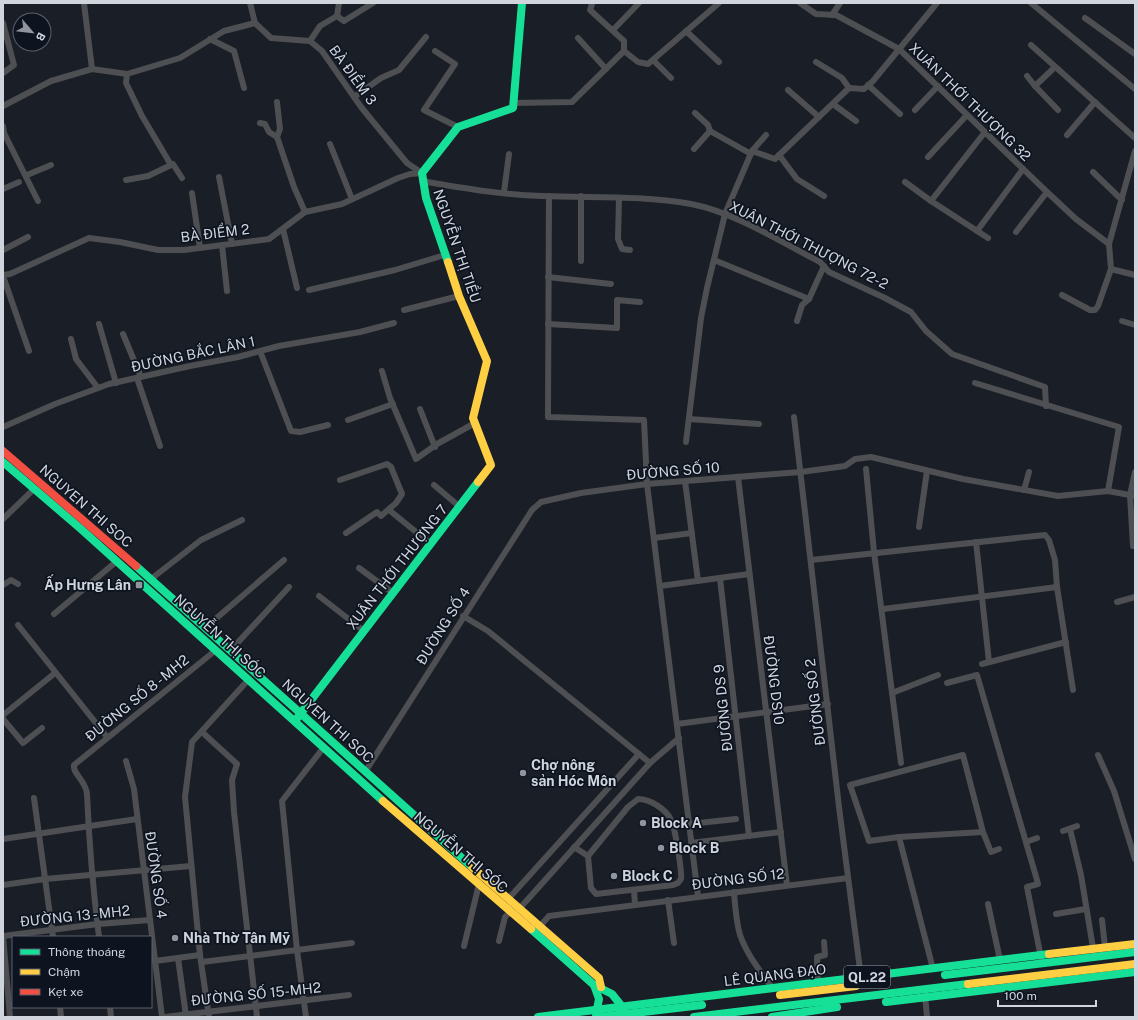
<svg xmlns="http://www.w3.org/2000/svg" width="1138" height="1020" viewBox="0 0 1138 1020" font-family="'Public Sans',sans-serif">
<rect width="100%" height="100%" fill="#1a1e26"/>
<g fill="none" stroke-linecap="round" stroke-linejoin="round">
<g stroke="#4e4f52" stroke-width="6">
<polyline points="84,3 92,69"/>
<polyline points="250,3 255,23"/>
<polyline points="800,3 816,14 836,15 899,49 1047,192 1076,219 1109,244"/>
<polyline points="1031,3 1135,89"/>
<polyline points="592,4 590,10 624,41 624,51"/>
<polyline points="832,15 840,3"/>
<polyline points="337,16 344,21 373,3"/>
<polyline points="337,16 339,3"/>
<polyline points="1085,18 1135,54"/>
<polyline points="255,23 271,38 310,41 322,51 361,107 407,163 422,173"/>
<polyline points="613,30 639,3"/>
<polyline points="686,31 719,62"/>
<polyline points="578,38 606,69"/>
<polyline points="210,39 234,51 244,88"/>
<polyline points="310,41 320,26 337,16"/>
<polyline points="1031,45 1135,138"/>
<polyline points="435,51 455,64 424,110 458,127"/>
<polyline points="653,60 671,78"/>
<polyline points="816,62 842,78 849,88"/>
<polyline points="1055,67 1035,86 1058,110"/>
<polyline points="3,73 14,65 3,23"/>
<polyline points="1027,76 1035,86"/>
<polyline points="868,85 900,114"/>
<polyline points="788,90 819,117"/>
<polyline points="354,97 381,78 399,70 426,37"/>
<polyline points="513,103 572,102 624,51 638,62 648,64 719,3"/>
<polyline points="833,104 856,121"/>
<polyline points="3,106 51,81 92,69 127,74 180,58 224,31 255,23"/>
<polyline points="915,110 938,86"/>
<polyline points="695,113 708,125 710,131"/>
<polyline points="260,123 265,124 269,132 277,137 294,187 305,212"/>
<polyline points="3,126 4,133 38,201"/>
<polyline points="1067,135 1095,102"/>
<polyline points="277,137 280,129 277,102"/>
<polyline points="330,144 352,199"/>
<polyline points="694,149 710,131 751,154"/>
<polyline points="752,151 766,135"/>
<polyline points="1135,151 1109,244 1111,269 1135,275"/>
<polyline points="779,155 797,179 824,196"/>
<polyline points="928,157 967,115"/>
<polyline points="171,165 173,164 182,178"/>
<polyline points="1093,172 1122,200"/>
<polyline points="27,175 51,165"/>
<polyline points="219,177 232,244"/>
<polyline points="126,180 148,176 171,165 142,116 126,83 127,74"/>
<path d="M422,181c40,7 80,14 120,15 50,2 100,-1 149,8 43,8 90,38 129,58l9,10 56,26 26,14 15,19 26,23 93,33 1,19"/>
<polyline points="905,182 931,201 985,132"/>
<polyline points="3,189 19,182"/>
<polyline points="504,192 509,154"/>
<polyline points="192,193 200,248"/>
<polyline points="549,196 548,417 644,420 647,484 698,896"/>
<polyline points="619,198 618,239 622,249 630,250"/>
<polyline points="931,201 988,238"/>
<polyline points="283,229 297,288"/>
<polyline points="977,231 1023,169"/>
<polyline points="1016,232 1047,192"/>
<polyline points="222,245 227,291"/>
<polyline points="3,250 28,237"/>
<polyline points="714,260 809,299"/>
<polyline points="581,261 581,196"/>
<polyline points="3,275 10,274 89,238 120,242 158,250 184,250 269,239 305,212 342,204 398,178 410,174 422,173"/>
<polyline points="3,276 29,351"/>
<polyline points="548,277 611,284"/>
<polyline points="309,290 395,270 445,255"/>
<polyline points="1062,295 1090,310 1095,310 1098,306 1111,269"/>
<polyline points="404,310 459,296"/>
<polyline points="797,321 802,305 809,299 824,266"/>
<polyline points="1122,321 1135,325"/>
<polyline points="99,324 116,383"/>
<polyline points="548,324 617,328 617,300 640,302"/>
<polyline points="123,334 141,377"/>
<polyline points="71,339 76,359 98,388"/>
<polyline points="260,351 291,431 300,432 328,425"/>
<polyline points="382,371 390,398 416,459 437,444 475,423"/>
<polyline points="137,378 160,446"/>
<polyline points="975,383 1119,427 1108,491"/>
<polyline points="420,409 435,447"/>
<polyline points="794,417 839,807 862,985"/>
<polyline points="689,419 759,424"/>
<polyline points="348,420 393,404"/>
<polyline points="3,427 55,404 109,384 190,366 238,357 279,346 360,332 394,323"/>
<polyline points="686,442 701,318 707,288 725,214 752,151 775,159 849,88 864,89 873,81 937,3"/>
<polyline points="866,469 874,552 901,763"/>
<polyline points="1135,472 1130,495 1133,546 1135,546"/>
<polyline points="738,477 787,885"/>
<polyline points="340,480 387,464 391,467 402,494 396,503 381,516 377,512 346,533"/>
<polyline points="685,481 698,581"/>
<polyline points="434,485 460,507"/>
<polyline points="1024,490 1029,472"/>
<polyline points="389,510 431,544"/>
<polyline points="3,519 34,489"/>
<polyline points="919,527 927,471"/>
<polyline points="654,538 692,533"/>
<polyline points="976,542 989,662"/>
<polyline points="811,560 1045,535 1049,540 1055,560 1057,587 1073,690"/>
<polyline points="359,568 393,593"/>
<polyline points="720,578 749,836"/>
<polyline points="151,579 201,540 242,520"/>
<polyline points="3,585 11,580 18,584"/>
<polyline points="660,586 749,574"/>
<polyline points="319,596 364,631"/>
<polyline points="1117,602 1135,597"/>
<polyline points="883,609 1057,587"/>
<polyline points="54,614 117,561"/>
<polyline points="463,616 488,631 650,763"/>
<polyline points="18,625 107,737"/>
<polyline points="205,628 284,560"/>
<polyline points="230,651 289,587"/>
<polyline points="982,664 1066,642"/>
<polyline points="947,683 977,675 1037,880 1038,884 1027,887 1041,958"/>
<polyline points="892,693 938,675"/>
<polyline points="3,715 55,673"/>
<polyline points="3,719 23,743 42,728"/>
<polyline points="677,724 828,704"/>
<polyline points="202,732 237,764 232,780 234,812 257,1017"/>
<polyline points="1098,755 1114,791 1135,859"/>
<polyline points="126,761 134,789 162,1017"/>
<polyline points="365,772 532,510 541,502 581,493 647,484 801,472 845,466 855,459 871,457 963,479 1058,496 1108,491 1135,496"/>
<polyline points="34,798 53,937"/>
<path d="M638,799c12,0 28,10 33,21 4,7 11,51 10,59l-3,4 -5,2 -77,9 -5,-6 -3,-32 40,-49z"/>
<polyline points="689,824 736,819"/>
<polyline points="1070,829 1081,875 1093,948"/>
<polyline points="1063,831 1077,826"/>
<polyline points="983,832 899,837 869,841 850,785 963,755 983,832 991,852 999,849"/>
<polyline points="899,837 933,969"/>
<polyline points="3,839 137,819"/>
<polyline points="1026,842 1037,838"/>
<polyline points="691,843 781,832"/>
<polyline points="574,847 588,856"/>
<polyline points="3,885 45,879 191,866"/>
<polyline points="634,890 635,905"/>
<path d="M734,892c1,14 2,29 6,43 7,20 21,37 33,54"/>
<polyline points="509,898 639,754"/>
<polyline points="668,900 674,943"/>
<polyline points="988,904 1000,960"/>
<polyline points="520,908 650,763 679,738"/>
<polyline points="1056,914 1086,909"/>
<polyline points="1102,920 1105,947"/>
<polyline points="540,926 549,916 848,878"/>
<polyline points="3,936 98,924 150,920"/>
<polyline points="3,936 10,1017"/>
<path d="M99,937c-6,-48 -10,-95 -12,-143 -1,-13 -15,-21 -13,-29l142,-115"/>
<polyline points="499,941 505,917 511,911"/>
<polyline points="464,946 479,884"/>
<polyline points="178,958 186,1016"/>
<polyline points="155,961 200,955"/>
<polyline points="202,962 352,943"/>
<polyline points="818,982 817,957 825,955 824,942"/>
<polyline points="925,995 927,1017"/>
<polyline points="60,1007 61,1017"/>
<polyline points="110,1007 111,1017"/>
<polyline points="165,1017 349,995"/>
<polyline points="209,1017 200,955 185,797 192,742 249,679"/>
<polyline points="306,1017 297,950 282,801 324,747"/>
</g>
<g stroke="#16e098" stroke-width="8">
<polyline points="448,262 426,198 422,173 458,127 513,108 522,3"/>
<polyline points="3,462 81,529 383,801"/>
<polyline points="136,566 472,867"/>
<polyline points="295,721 478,482"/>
<polyline points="531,929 594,985 612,994 624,1009"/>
<polyline points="945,975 1135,952"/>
<polyline points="594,985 599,999 596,1014"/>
<polyline points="886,1002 1135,972"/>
<polyline points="538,1017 1049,954"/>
<polyline points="601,1017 702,1005"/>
<polyline points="694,1017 968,984"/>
<polyline points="772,1017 837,1007"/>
</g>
<g stroke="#ffcf43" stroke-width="8">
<polyline points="448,262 459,296 487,361 473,418 491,465 478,482"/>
<polyline points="383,801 531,929"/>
<polyline points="472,867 599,978 601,987"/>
<polyline points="1049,954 1135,944"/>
<polyline points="968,984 1135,964"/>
<polyline points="780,995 856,986"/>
</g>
<polyline stroke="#f24e42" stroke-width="8" points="3,451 136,566"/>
</g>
<g fill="#90949d" stroke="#0d1420" stroke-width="1.5">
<rect x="135" y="581" width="8" height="8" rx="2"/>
<circle cx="523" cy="773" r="4"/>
<circle cx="643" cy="823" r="4"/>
<circle cx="661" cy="848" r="4"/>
<circle cx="614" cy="876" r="4"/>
<circle cx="175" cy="938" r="4"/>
</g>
<g text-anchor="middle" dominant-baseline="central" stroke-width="3.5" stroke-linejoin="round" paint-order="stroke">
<rect fill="#0d1420" stroke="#959aa4" stroke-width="1" x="844" y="966" width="46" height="22" rx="3"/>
<g font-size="13" font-weight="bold" fill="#cfd4dd">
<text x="867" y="977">QL.22</text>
</g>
<g font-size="14" fill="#cfd4dd" stroke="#0d1420">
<text transform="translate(353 75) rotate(54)">BÀ ĐIỂM 3</text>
<text transform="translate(970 102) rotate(44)">XUÂN THỚI THƯỢNG 32</text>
<text transform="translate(215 233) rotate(-7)">BÀ ĐIỂM 2</text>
<text transform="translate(809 245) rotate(27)">XUÂN THỚI THƯỢNG 72-2</text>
<text transform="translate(457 246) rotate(71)">NGUYỄN THỊ TIỂU</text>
<text transform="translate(193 354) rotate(-12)">ĐƯỜNG BẮC LÂN 1</text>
<text transform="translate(673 471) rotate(-5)">ĐƯỜNG SỐ 10</text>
<text transform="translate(86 506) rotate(41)">NGUYEN THI SOC</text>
<text transform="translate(397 567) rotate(-52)">XUÂN THỚI THƯỢNG 7</text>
<text transform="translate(443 626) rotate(-58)">ĐƯỜNG SỐ 4</text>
<text transform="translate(220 636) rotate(42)">NGUYỄN THỊ SÓC</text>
<text transform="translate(774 680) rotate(83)">ĐƯỜNG DS10</text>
<text transform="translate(137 698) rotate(-39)">ĐƯỜNG SỐ 8 - MH2</text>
<text transform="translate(815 702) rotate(-97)">ĐƯỜNG SỐ 2</text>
<text transform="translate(723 708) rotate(-96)">ĐƯỜNG DS 9</text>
<text transform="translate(328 721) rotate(42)">NGUYEN THI SOC</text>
<text transform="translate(461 852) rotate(40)">NGUYỄN THỊ SÓC</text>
<text transform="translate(156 875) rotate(82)">ĐƯỜNG SỐ 4</text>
<text transform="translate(738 879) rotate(-7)">ĐƯỜNG SỐ 12</text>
<text transform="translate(75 916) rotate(-6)">ĐƯỜNG 13 - MH2</text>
<text transform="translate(775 975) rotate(-7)">LÊ QUANG ĐẠO</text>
<text transform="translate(256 994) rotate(-6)">ĐƯỜNG SỐ 15-MH2</text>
</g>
<g font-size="14" font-weight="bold" fill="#cfd4dd" stroke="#0d1420" text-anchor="start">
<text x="131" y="585" text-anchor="end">Ấp Hưng Lân</text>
<text x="531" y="765">Chợ nông<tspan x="531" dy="16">sản Hóc Môn</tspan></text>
<text x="651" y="823">Block A</text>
<text x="669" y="848">Block B</text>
<text x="622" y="876">Block C</text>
<text x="183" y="938">Nhà Thờ Tân Mỹ</text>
</g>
</g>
<rect width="1138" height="1020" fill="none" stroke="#cfd4dd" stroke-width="8"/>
<rect x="12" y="936" width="140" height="72" fill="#0d1420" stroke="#5b616c"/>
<rect x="20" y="949" width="20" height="6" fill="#16e098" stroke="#5b616c"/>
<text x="48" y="956" font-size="12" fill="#cfd4dd">Thông thoáng</text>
<rect x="20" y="969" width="20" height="6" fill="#ffcf43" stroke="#5b616c"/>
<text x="48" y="976" font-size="12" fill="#cfd4dd">Chậm</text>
<rect x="20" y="989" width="20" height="6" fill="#f24e42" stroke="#5b616c"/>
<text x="48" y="996" font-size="12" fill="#cfd4dd">Kẹt xe</text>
<g transform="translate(32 32) rotate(118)"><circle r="19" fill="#0d1420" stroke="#5b616c"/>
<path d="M0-3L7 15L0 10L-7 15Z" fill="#90949d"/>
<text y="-6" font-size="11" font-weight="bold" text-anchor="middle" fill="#cfd4dd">B</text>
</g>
<path d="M998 1000v6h98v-6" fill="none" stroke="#cfd4dd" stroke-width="2"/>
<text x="1004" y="1000" font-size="12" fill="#cfd4dd" stroke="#0d1420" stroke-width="3" paint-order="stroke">100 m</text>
</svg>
